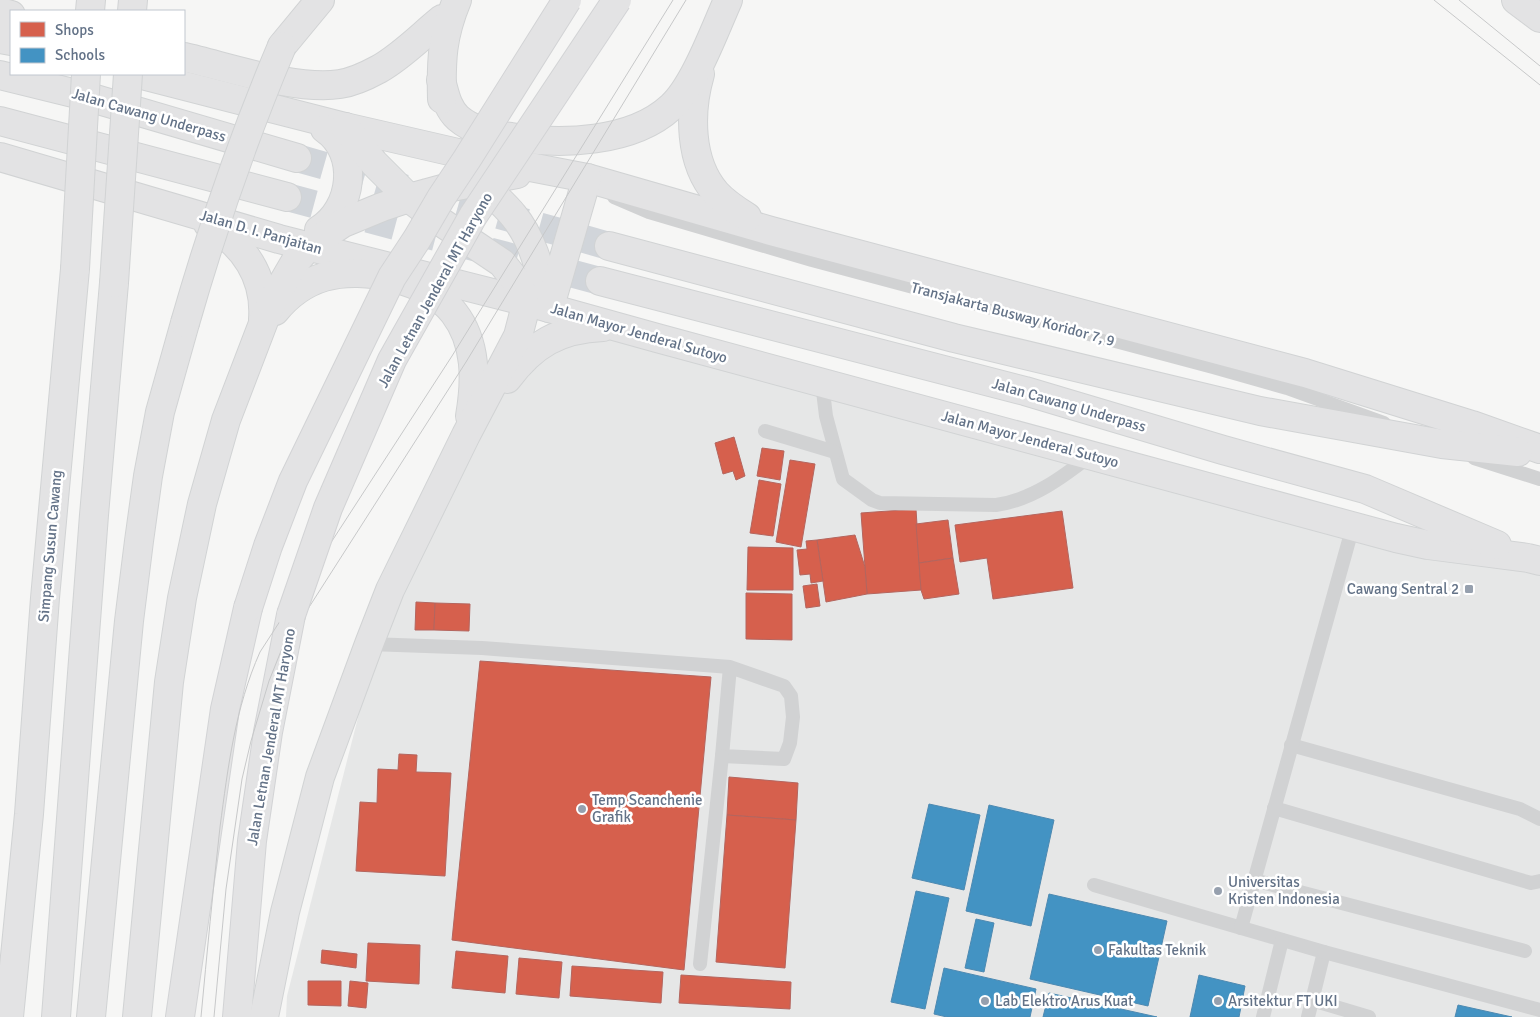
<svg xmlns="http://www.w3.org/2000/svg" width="1540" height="1017" viewBox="0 0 1540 1017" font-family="Signika,sans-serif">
<rect width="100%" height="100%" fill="#f6f6f5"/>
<polygon fill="#e6e7e7" points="577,330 1540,561 1540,1017 286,1017 287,996 388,600 519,363"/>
<g fill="#d6604d" stroke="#b4655e">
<polygon points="734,437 745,476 736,480 733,471 723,474 715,443"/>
<polygon points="762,448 784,451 780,480 757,476"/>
<polygon points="790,460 815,464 801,547 776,542"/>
<polygon points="759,480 781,484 773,536 750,533"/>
<polygon points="916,509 921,590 867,594 861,513"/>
<polygon points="1062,511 1073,588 993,599 987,558 960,562 955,525"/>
<polygon points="948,520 953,558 919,563 916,524"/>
<polygon points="855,535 865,567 867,594 826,602 817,540"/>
<polygon points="817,540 823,581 811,583 810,574 800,575 797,550 807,549 806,541"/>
<polygon points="748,547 793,548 793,590 747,590"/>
<polygon points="953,558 959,594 924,599 921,590 919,563"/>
<polygon points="817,584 820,606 806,608 803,586"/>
<polygon points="746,593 792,594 792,640 746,639"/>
<polygon points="416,602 435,603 434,630 415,630"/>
<polygon points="435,603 470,604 469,631 434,630"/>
<polygon points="480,661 711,677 684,970 452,940"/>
<polygon points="399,754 417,755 416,772 451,773 445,876 356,871 360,802 377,803 378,769 398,770"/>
<polygon points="729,777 798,783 796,820 727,815"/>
<polygon points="727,815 796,820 785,968 716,962"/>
<polygon points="368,943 420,945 419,984 366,981"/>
<polygon points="322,950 357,954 356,968 321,963"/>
<polygon points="456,951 508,956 505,993 452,988"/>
<polygon points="519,958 562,962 559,998 516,994"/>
<polygon points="572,966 663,972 661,1003 570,996"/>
<polygon points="681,975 791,982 790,1009 679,1003"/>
<polygon points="308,981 341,981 341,1006 308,1005"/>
<polygon points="350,981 368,983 366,1008 348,1006"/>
</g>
<g fill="#4393c3" stroke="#4d89b1">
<polygon points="929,804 980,815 964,890 912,878"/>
<polygon points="989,805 1054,820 1031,926 966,911"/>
<polygon points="916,891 949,898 925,1009 891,1002"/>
<polygon points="1049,894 1167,921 1148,1006 1030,979"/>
<polygon points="976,919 994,923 984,972 965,968"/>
<polygon points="944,968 1036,989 1030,1017 947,1017 934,1014"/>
<polygon points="1199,975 1245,986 1239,1017 1190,1017"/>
<polygon points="1049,993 1157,1017 1043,1017"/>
<polygon points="1458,1005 1512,1017 1455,1017"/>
</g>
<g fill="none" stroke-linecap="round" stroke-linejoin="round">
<g stroke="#d1d5da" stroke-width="28" stroke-dasharray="28 14" stroke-linecap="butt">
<polyline points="297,158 609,246"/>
<polyline points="287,197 600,281"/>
</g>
<g stroke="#d2d3d5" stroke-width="30">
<g id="primary">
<polyline points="180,1017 225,709 248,608"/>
<polyline points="237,1017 252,841 268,732 291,615"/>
</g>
</g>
<g stroke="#d1d3d4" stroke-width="30">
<g id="trunk">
<polyline points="0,12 11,15"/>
<polyline points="0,39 11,41"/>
<path d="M184,57c44,10 113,34 156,27 14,-2 28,-9 39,-15 23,-13 42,-33 63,-50"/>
<polyline points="138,74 345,127 458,153 587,178 771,231 1305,373 1472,425 1540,449"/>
<path d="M700,74c-11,38 -11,88 16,119 9,10 20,17 31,24"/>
<polyline points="0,75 85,96 297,158"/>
<path d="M441,80c4,14 6,28 17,38 15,13 34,17 53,19 50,8 121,6 160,-30 23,-20 44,-78 57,-107"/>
<path d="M442,99c-1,-39 0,-63 15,-99"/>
<polyline points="0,121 287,197"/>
<polyline points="0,157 279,239 524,301 657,338 1396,538 1428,545 1528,558 1540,561"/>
<path d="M473,173c12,16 28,27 40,42 22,26 28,61 36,93"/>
<path d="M208,224c36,20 58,53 55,95"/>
<path d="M319,230c34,-21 41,-77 6,-101"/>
<polyline points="609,246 954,338 1260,411 1442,444 1518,452"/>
<polyline points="600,281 1025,391 1223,450 1365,489 1497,545"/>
<polyline points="550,306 587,178"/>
<path d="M275,311c13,-16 29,-28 49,-34 40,-12 105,3 130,36 23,30 22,68 16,103"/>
<path d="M507,379c26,-35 52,-50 96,-52"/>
<polyline points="137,1017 169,682 182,598 202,504 226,420 270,305 295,262 309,246 343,223 382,207 409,198 442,189 517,174"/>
<polyline points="264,1017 285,912 320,777 369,644 390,590 466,435 518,336 524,313 524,301 521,290 517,282 502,263 438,220 409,198 374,163 345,127"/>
</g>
</g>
<g stroke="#d1d3d4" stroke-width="30">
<g id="motorway">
<polyline points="1516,0 1540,18"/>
<polyline points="90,11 91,0"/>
<polyline points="132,11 133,0"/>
<polyline points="282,46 320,0"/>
<polyline points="9,1017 29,814 45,598 75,269"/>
<polyline points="56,1017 94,515 114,283"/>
<polyline points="91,1017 129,621 139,541 148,476 160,412 185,323"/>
</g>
</g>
<g stroke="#d1d2d3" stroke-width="14">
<polyline points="614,197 649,212 812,260 1213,367 1287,388 1384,423"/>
<path d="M822,383l4,33 17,63 29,21 8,3 116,2c36,-5 67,-28 95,-50"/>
<polyline points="765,431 835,452"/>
<polyline points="1474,458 1540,479"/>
<polyline points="369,644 482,648 730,667 784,686 791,696 793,717 790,743 784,759 722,756 730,667"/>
<polyline points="1291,745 1520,809 1540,819"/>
<polyline points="1274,808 1531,883 1540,881"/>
<polyline points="1254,880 1525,951"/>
<polyline points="1094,885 1324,952 1308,1017"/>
<polyline points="1241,928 1353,526"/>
<polyline points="1324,952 1540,1010"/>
<polyline points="700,964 722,756"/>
<polyline points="1312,1000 1369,1017"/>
<polyline points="1263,1017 1282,940"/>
</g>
<use href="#primary" stroke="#e3e3e4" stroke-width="28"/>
<use href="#trunk" stroke="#e3e3e4" stroke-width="28"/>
<use href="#motorway" stroke="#e3e3e4" stroke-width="28"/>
<g stroke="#c7c8c9" stroke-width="1">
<polyline points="1434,0 1540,85"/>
<polyline points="1459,0 1540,66"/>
<path d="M201,1017c6,-64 12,-127 19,-190 8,-60 15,-119 40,-175l192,-296 221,-356"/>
<polyline points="214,1017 226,889 242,779 251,741 269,681 281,651 466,362 686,0"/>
</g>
<g stroke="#d2d3d5" stroke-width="30" stroke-linecap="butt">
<g id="primary-bridge">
<polyline points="248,608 268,546 293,481 392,277 417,239 441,198 467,159 567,0"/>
<polyline points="291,615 328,508 392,360 473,216 617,0"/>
</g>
</g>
<g stroke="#d1d3d4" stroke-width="30" stroke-linecap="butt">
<g id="motorway-bridge">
<polyline points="75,269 86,74"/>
<polyline points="114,283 128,74"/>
<path d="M185,323c27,-94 59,-187 97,-277"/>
</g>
</g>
<use href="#primary-bridge" stroke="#e3e3e4" stroke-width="28"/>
<use href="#motorway-bridge" stroke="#e3e3e4" stroke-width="28"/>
</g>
<g fill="#96a0ae" stroke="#fff" stroke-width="2">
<rect x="1464" y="584" width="10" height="10" rx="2.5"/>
<circle cx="582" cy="809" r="5"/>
<circle cx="1218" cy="891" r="5"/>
<circle cx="1098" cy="950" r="5"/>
<circle cx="985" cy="1001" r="5"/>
<circle cx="1218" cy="1001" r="5"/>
</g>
<g text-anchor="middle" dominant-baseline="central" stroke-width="5" stroke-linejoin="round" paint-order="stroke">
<g font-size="15" fill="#637287" stroke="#fff">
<text transform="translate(149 115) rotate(16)">Jalan Cawang Underpass</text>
<text transform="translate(261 232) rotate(16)">Jalan D. I. Panjaitan</text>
<text transform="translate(435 290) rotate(-61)">Jalan Letnan Jenderal MT Haryono</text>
<text transform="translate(1013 314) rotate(15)">Transjakarta Busway Koridor 7, 9</text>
<text transform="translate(639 333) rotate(16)">Jalan Mayor Jenderal Sutoyo</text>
<text transform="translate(1069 405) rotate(16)">Jalan Cawang Underpass</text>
<text transform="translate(1030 439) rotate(15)">Jalan Mayor Jenderal Sutoyo</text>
<text transform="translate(50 546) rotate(-85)">Simpang Susun Cawang</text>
<text transform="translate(271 737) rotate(-80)">Jalan Letnan Jenderal MT Haryono</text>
</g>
<g font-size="15" fill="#637287" stroke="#fff" text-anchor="start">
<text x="1459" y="589" text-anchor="end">Cawang Sentral 2</text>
<text x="592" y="800">Temp Scanchenie<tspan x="592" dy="17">Grafik</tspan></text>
<text x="1228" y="882">Universitas<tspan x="1228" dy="17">Kristen Indonesia</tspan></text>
<text x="1108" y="950">Fakultas Teknik</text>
<text x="995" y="1001">Lab Elektro Arus Kuat</text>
<text x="1228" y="1001">Arsitektur FT UKI</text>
</g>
</g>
<rect x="10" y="10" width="175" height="65" fill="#ffffff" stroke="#c1c7cf"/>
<rect x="20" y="22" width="25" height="15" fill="#d6604d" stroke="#c1c7cf"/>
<text x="55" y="35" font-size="15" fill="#637287">Shops</text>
<rect x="20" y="48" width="25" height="15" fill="#4393c3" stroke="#c1c7cf"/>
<text x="55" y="60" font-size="15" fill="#637287">Schools</text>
</svg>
